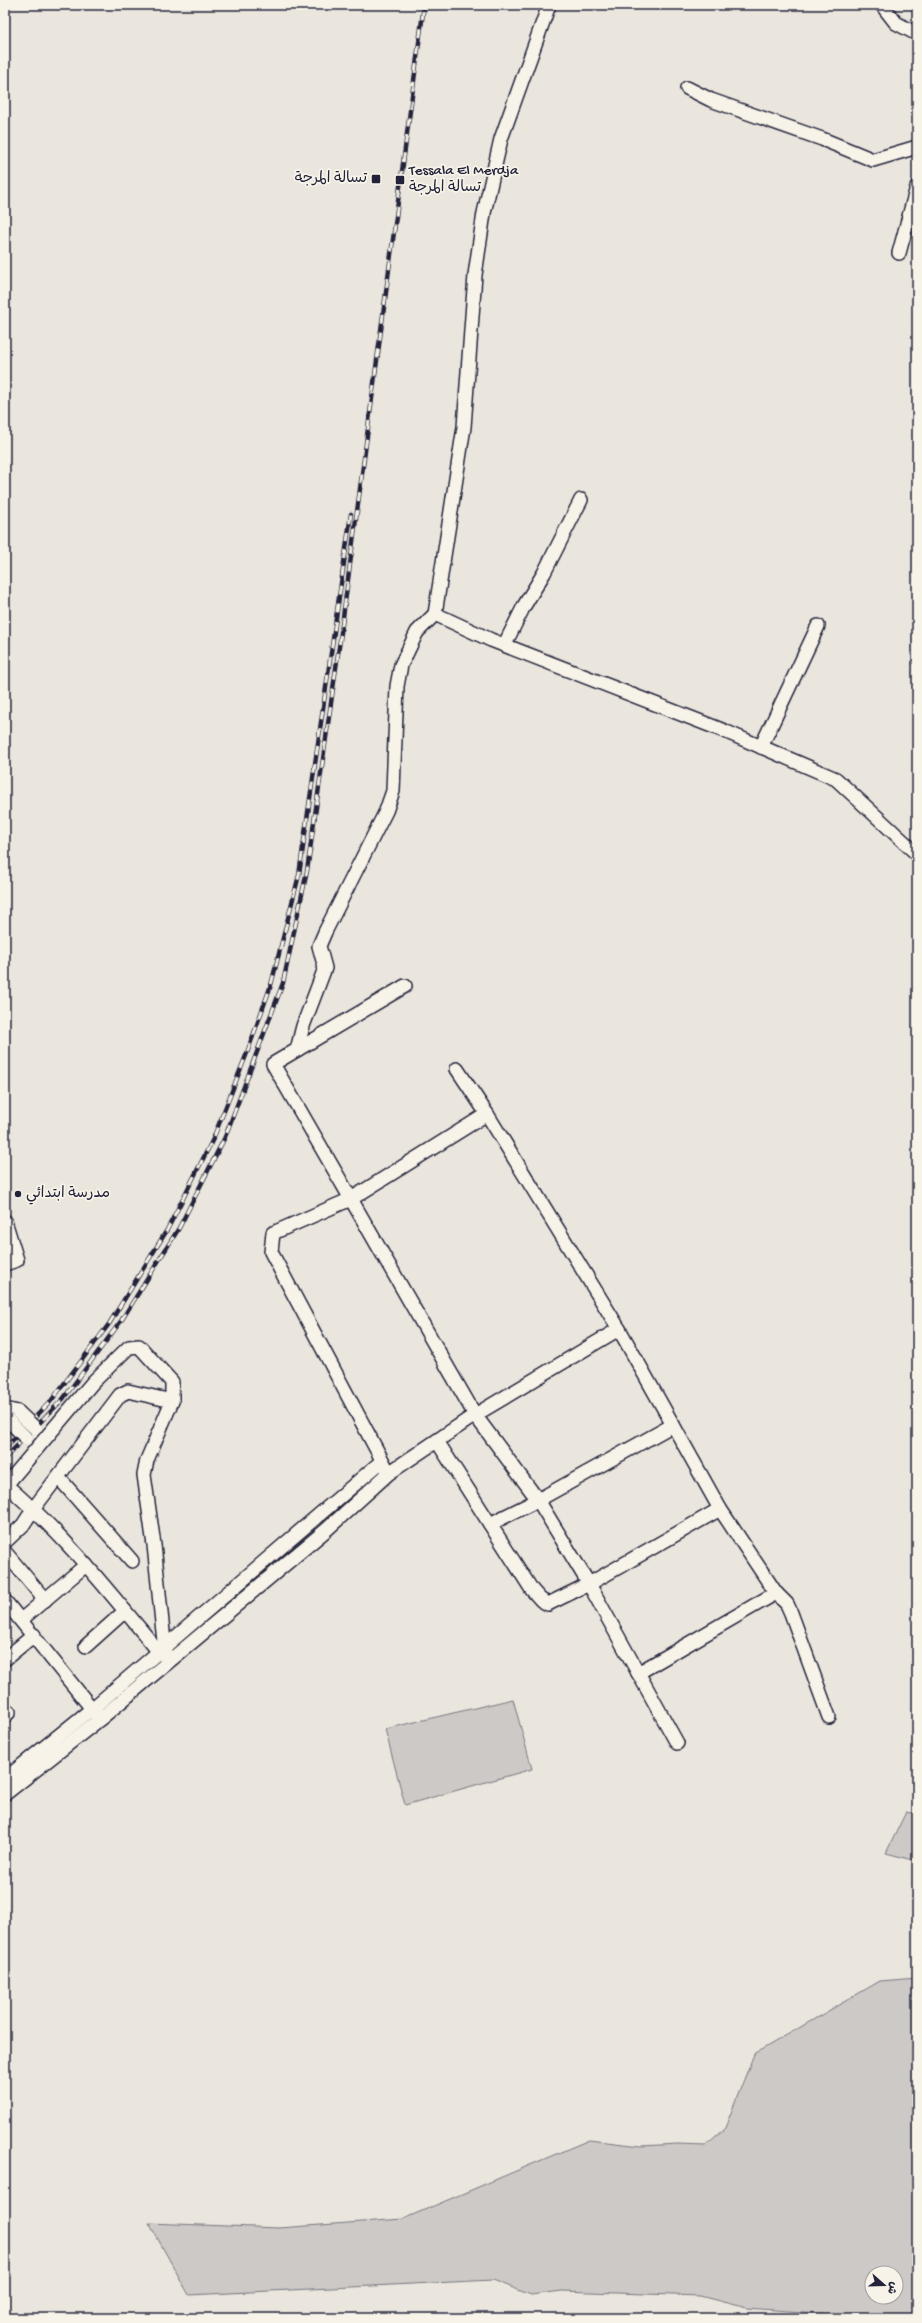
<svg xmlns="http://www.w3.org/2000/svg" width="922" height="2323" viewBox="0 0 922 2323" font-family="'Gochi Hand','Playpen Sans Arabic',sans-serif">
<rect width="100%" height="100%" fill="#eae6de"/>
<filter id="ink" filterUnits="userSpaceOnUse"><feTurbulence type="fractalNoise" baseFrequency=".025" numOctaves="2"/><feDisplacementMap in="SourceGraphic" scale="8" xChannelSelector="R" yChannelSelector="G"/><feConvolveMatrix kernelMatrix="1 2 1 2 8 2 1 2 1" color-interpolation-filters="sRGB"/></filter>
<g filter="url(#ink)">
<g fill="#cdc9c6" stroke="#787680" fill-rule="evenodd">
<polygon points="513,1699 532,1769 405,1805 385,1729"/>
<polygon points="906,1812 917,1814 917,1861 886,1853"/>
<path d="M917,1978v340h-62l-23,-4 -86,-6 -46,-12 -138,-5 -31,4 -38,-15 -304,15 -40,-72 130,5 124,-9 186,-79 52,6 36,-2 29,1 19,-17 29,-74 126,-73zM872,2273h24v24h-24z"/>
</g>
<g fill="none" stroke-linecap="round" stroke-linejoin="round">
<g stroke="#22223b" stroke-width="16">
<g id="minor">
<polyline points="549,5 501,139 484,213 475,275 464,427 435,614 491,640 722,730 836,779 917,854"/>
<polyline points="882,5 896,23 917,34"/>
<polyline points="687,88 711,100 822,139 873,160 917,147"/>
<polyline points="899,253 917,187"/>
<polyline points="505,644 524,606 544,573 581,500"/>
<polyline points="761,747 818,626"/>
<polyline points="405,986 273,1064 351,1199 487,1114 619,1329"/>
<polyline points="297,1050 303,1026 325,968 319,946 325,932 386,811 393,791 397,686 401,665 417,632 435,614"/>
<polyline points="457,1069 487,1114"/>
<polyline points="5,1221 17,1260 5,1264"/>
<polygon points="619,1329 673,1425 538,1500 475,1415"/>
<polyline points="5,1409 18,1412"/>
<polyline points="437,1441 532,1590 541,1600 548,1604 589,1584 720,1509"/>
<polyline points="59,1478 132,1561"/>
<polyline points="6,1485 93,1382 129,1347 139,1346 172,1382 172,1401 147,1460 144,1475 154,1545 166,1661"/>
<path d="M5,1486l1,-1c58,49 105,109 153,167"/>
<polyline points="490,1524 538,1500 589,1584 677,1743"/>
<polyline points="5,1542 23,1525 34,1508 120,1395 128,1391 172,1401"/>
<polyline points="5,1552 45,1600"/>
<polyline points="776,1593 787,1604 791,1613 829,1717"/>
<polyline points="5,1601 97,1715"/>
<polyline points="21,1620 86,1565"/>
<polyline points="86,1646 125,1611"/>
<polyline points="5,1659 34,1635"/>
<polyline points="638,1673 776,1593 720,1509 673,1425"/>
<polyline points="5,1716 9,1712"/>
<polyline points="5,1779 93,1708 382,1461"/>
<polyline points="5,1794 100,1719 325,1531 389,1473 475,1415 351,1199 273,1233 271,1252 389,1473"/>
</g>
</g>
<use href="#minor" stroke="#f7f3e8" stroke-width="13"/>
<g stroke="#22223b" stroke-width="4.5">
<g id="rail">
<polyline points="5,1448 51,1401 109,1324 167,1230 213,1139 247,1053 271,985 299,875 351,514"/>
<polyline points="5,1458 63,1399 121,1321 179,1228 225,1137 283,983 307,871 340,640 424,5"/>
</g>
</g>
<use href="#rail" stroke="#f7f3e8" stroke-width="3" stroke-dasharray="9" stroke-linecap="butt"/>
<g stroke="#22223b" stroke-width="16" stroke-linecap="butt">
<g id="minor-bridge">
<polyline points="18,1412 35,1428"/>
<polyline points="7,1419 26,1438"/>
</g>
</g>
<use href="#minor-bridge" stroke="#f7f3e8" stroke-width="13"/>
</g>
</g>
<g fill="#22223b" stroke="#f7f3e8" stroke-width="1.5">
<rect x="371" y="174" width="10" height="10" rx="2"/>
<rect x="395" y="175" width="10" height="10" rx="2"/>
<circle cx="18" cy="1194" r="4"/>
</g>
<g text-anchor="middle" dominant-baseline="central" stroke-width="3.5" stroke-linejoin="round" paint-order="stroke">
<g font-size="15" fill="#22223b" stroke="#f7f3e8" text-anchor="start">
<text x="409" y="171">Tessala El Merdja<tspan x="409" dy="17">تسالة المرجة</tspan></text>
<text x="367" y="179" text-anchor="end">تسالة المرجة</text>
<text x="26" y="1194">مدرسة ابتدائي</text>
</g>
</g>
<rect width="922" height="2323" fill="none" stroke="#f7f3e8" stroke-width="20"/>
<rect x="10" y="10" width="902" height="2303" fill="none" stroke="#22223b" stroke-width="1.5" filter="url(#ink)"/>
<g transform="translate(884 2285) rotate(110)"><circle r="19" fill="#f7f3e8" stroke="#a29fa3"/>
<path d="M0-3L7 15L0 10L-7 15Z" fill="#22223b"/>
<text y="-6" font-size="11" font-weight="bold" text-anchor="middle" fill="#22223b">ش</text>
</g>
</svg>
